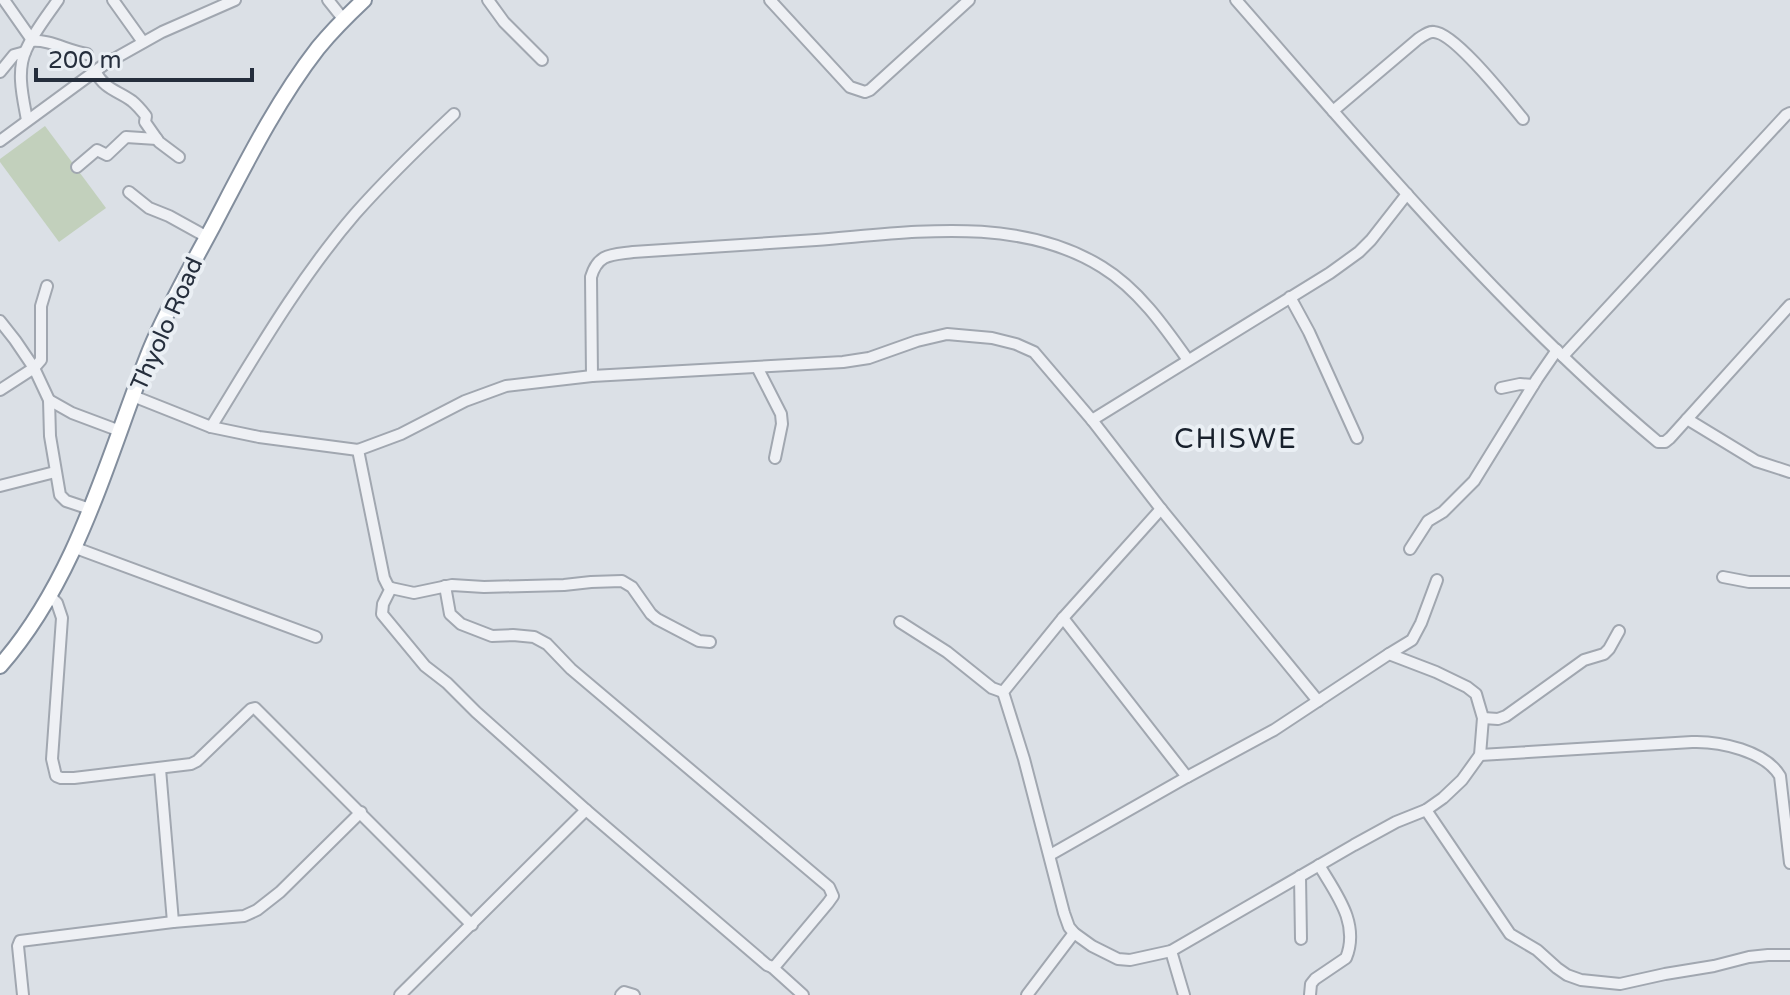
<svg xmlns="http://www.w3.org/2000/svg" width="1790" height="995" viewBox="0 0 1790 995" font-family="'Varela Round',sans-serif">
<rect width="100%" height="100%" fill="#dbe0e6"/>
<polygon fill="#c2d0bc" points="45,126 106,208 59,242 0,162 0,159"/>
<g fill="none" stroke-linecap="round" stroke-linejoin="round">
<g stroke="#a1a7b0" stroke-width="14">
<g id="minor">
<polyline points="4,0 32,40"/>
<polyline points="113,0 143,42"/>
<polyline points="328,0 344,20"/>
<polyline points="488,0 504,22 542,60"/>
<polyline points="770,0 850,87 865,92 870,90 969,0"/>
<path d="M1236,0c134,153 266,311 422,442h7l5,-4 120,-133"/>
<path d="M31,41c18,-2 37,10 56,13"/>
<path d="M95,71c10,19 22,19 37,30 5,4 10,10 14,15l-1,6 14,20 20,15"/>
<polyline points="0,72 14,55 25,52"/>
<path d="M1333,111l85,-72c5,-3 10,-8 16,-7 21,1 74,69 89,87"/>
<path d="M27,120c-4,-22 -11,-49 -1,-70 8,-18 21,-34 32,-50"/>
<polyline points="0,141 105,64 162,32 235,0"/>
<polyline points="77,167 97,150 107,155 126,137 157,139"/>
<polyline points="129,192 149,208 169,216 207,237"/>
<polyline points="1290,297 1309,332 1357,438"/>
<polyline points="0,321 15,340 34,368 49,400 72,413 120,431"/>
<polyline points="1563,356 1786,115 1790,113"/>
<polyline points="757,367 781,414 782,424 775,458"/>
<path d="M592,376l-1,-99c7,-24 21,-22 42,-25 61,-4 122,-8 183,-12 93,-7 201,-26 286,27 36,22 62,59 86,93"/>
<polyline points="1501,388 1520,384 1533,385"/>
<polyline points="0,390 34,368 41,360 41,306 47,286"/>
<polyline points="133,396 211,427 259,437 358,450 401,434 465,401 506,386 592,376 843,362 869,358 917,341 947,334 992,338 1016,344 1034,352 1092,420 1161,509 1318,701"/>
<polyline points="49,400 50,436 60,495 66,501 90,509"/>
<polyline points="1687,419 1756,461 1790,472"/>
<polyline points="1092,420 1330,273 1359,252 1371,240 1407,194"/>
<path d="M211,427c45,-73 88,-148 144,-213 31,-35 65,-68 99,-100"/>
<polyline points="358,450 384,578 388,586 391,588 414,593 452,585 484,587 564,585 591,582 622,581 632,587 651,614 657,619 699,641 710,642"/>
<polyline points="0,486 55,472"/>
<polyline points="73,547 316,637"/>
<polyline points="1410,549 1428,521 1443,512 1474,481 1537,379 1557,350"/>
<polyline points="1723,577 1749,582 1790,582"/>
<polyline points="391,588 383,604 382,614 425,666 447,683 476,712 586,810 767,965 772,967 776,965 828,903 833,896 829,887 571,669 547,644 534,637 513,635 492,636 461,624 450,614 445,586"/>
<polyline points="50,596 57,603 62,618 52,759 56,776 61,778 74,778 191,764 197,761 251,709 255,708 472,925"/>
<polyline points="1063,618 1187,777"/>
<polyline points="900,622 947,652 992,688 1003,692"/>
<polyline points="1389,654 1412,640 1421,623 1437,580"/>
<polyline points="1483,718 1498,719 1506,716 1584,660 1604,654 1609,649 1619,631"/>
<path d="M1480,755l212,-13c28,-1 73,9 88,34l10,87"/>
<polyline points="160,769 173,922"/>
<polyline points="1426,810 1510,934 1537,950 1557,968 1567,975 1581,980 1620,984 1665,974 1714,966 1749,957 1768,955 1790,955"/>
<polyline points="1050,855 1187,777 1274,730 1389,654 1436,672 1467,687 1476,694 1478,701 1483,718 1480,755 1462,780 1443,798 1426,810 1396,822 1354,845 1171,951 1130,960 1118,959 1092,946 1074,933 1069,927 1064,913 1024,759 1003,692 1063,618 1161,509"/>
<polyline points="1300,876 1301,939"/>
<polyline points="1171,951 1184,995"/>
<polyline points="772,967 803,995"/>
<polyline points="23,995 18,946 20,941 173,922 244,916 257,910 280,892 361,812"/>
<polyline points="400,995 586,810"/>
<polyline points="621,995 624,992 634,995"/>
<polyline points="1027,995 1074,933"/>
<path d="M1310,995l1,-11 4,-5 31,-21c14,-35 -10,-64 -27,-93"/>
</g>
</g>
<g stroke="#838e9d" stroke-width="18">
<path id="highway" d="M0,666c78,-89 107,-208 150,-316 18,-43 41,-83 63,-124 32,-61 63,-124 105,-178 14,-17 30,-33 46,-48"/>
</g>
<use href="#minor" stroke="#eef0f4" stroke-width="10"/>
<use href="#highway" stroke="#fff" stroke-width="14"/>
</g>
<g text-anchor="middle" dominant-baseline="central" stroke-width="8" stroke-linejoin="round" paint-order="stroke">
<g font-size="24" fill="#252e3c" stroke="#eaeff4">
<text transform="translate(167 324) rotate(-66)">Thyolo Road</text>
</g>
<g font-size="28" letter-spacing="2" fill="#18202c" stroke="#eaeff4">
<text x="1236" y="439">CHISWE</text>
</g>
</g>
<path d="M36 68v12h216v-12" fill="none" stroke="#252e3c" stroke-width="4"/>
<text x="48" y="68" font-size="24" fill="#252e3c" stroke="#eaeff4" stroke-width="6" paint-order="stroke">200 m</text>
</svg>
